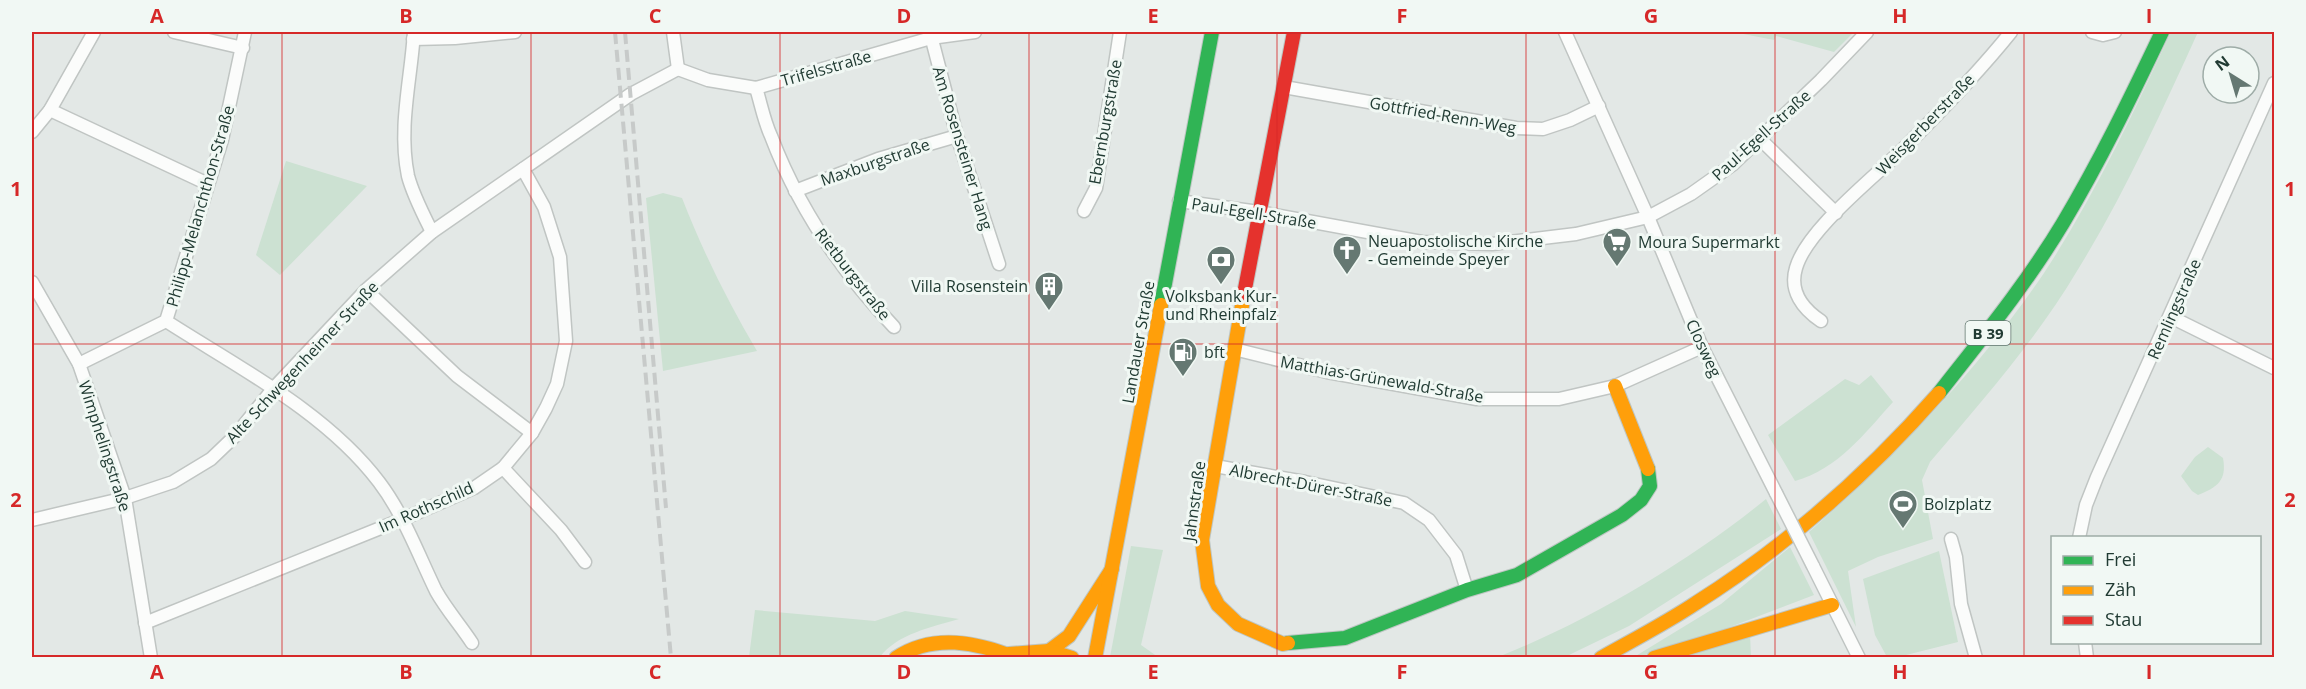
<svg xmlns="http://www.w3.org/2000/svg" width="2306" height="689" viewBox="0 0 2306 689" font-family="'Open Sans',sans-serif">
<rect width="100%" height="100%" fill="#e3e8e6"/>
<g fill="#cce1d2">
<polygon points="1733,32 1854,32 1834,52 1776,36 1774,40"/>
<path d="M2171,32h27c-37,81 -74,163 -121,239 -41,69 -95,130 -147,191l-8,18 11,59 -55,18 -30,14 8,56 -47,-95c88,-77 169,-162 235,-259 50,-76 89,-159 127,-241z"/>
<polygon points="286,161 367,186 280,275 256,255"/>
<path d="M663,193l19,5c21,54 46,104 75,153l-94,20 -17,-173z"/>
<path d="M1871,375l22,27c-29,32 -55,67 -98,79l-27,-46 77,-56 14,6z"/>
<path d="M2208,447l15,11c4,22 -5,29 -25,37l-6,-4 -11,-15 14,-19z"/>
<path d="M1766,499l15,30 -152,97 -58,28 -7,4 -66,-1c91,-36 192,-96 268,-158z"/>
<polygon points="1131,546 1163,550 1141,645 1158,657 1110,657"/>
<polygon points="1790,547 1814,595 1717,632 1639,657 1634,657 1721,604"/>
<polygon points="1939,551 1958,642 1898,657 1887,657 1875,635 1863,579"/>
<path d="M755,610l120,11 30,-10 54,8c-27,8 -62,15 -79,38h-131z"/>
<polygon points="1750,634 1751,657 1672,657"/>
</g>
<g fill="none" stroke-linecap="round" stroke-linejoin="round">
<g stroke="#c0c5c3" stroke-width="15">
<g id="street">
<polyline points="174,32 243,48"/>
<path d="M414,32c-3,48 -16,95 -6,144 5,19 15,38 24,56"/>
<polyline points="673,32 678,69"/>
<polyline points="930,32 957,136 999,264"/>
<polyline points="1565,32 1648,217 1702,347 1776,493"/>
<polyline points="2092,32 2103,35 2115,32"/>
<polyline points="413,39 455,38 515,32"/>
<polyline points="678,69 708,80 756,88 931,38 975,32"/>
<polyline points="1284,87 1516,128 1543,129 1570,120 1599,106"/>
<path d="M756,88c5,16 8,33 15,48 27,71 71,136 123,191"/>
<polyline points="50,110 208,184"/>
<polyline points="32,132 50,110 94,32"/>
<polyline points="1760,139 1836,213"/>
<polyline points="795,191 878,159 957,136"/>
<polyline points="1179,201 1259,212 1422,242 1492,244 1576,234 1648,217 1691,194 1732,165 1821,80 1867,32"/>
<polyline points="1084,211 1096,188 1120,32"/>
<polyline points="32,282 79,364 125,498 151,658"/>
<polyline points="366,290 457,376 532,433"/>
<polyline points="2171,317 2274,368"/>
<path d="M166,321c73,47 160,91 213,161 25,33 39,72 57,109 10,18 25,35 36,52"/>
<path d="M1821,321c-18,-12 -32,-30 -25,-53 11,-39 80,-92 110,-122 36,-36 73,-74 105,-114"/>
<polyline points="1234,349 1327,372 1477,399 1559,399 1615,386 1702,347"/>
<polyline points="79,364 166,321 222,140 245,32"/>
<polyline points="1215,466 1305,482 1404,503 1429,520 1456,555 1467,590"/>
<polyline points="503,468 561,530 585,562"/>
<polyline points="32,520 125,498 173,482 211,459 235,436 273,389 366,290 432,232 631,94 678,69"/>
<polyline points="2079,538 2086,505 2097,477 2274,83"/>
<polyline points="1951,539 1956,557 1961,604 1976,658"/>
<polyline points="1813,566 1859,658"/>
<polyline points="145,623 403,519 474,488 503,468 532,433 546,408 557,384 566,341 560,257 544,207 523,169"/>
<polyline points="2085,642 2087,658"/>
</g>
</g>
<g stroke="#bec6c3" stroke-width="16">
<g id="fast">
<polyline points="1161,305 1212,32"/>
<path d="M1939,393c43,-55 88,-110 124,-170 37,-62 68,-126 99,-191"/>
<polyline points="1288,643 1345,638 1467,590 1517,575 1622,515 1641,500 1650,486 1648,469"/>
</g>
</g>
<g stroke="#bec6c3" stroke-width="16">
<g id="slow">
<polyline points="1244,294 1202,540 1208,586 1218,605 1238,624 1283,644 1288,643"/>
<polyline points="1615,386 1648,469"/>
<polyline points="1049,651 1069,636 1112,569"/>
<polyline points="1009,654 1049,651 1072,658"/>
<path d="M896,658c37,-25 81,-16 120,0"/>
<polyline points="1095,658 1161,305"/>
<path d="M1601,658c32,-18 65,-35 95,-55 90,-57 173,-130 243,-210"/>
<polyline points="1654,658 1832,605"/>
</g>
</g>
<g stroke="#bec6c3" stroke-width="16">
<polyline id="jam" points="1244,294 1294,32"/>
</g>
<use href="#street" stroke="#fbfcfb" stroke-width="12"/>
<use href="#fast" stroke="#30b455" stroke-width="14"/>
<use href="#slow" stroke="#ff9f0a" stroke-width="14"/>
<use href="#jam" stroke="#e5322d" stroke-width="14"/>
<g stroke="#c7cac9" stroke-width="4" stroke-dasharray="12 6" stroke-linecap="butt">
<polyline points="615,32 671,658"/>
<polyline points="625,32 666,508"/>
</g>
<g stroke="#c0c5c3" stroke-width="15" stroke-linecap="butt">
<polyline id="street-bridge" points="1776,493 1813,566"/>
</g>
<use href="#street-bridge" stroke="#fbfcfb" stroke-width="12"/>
</g>
<path fill="none" stroke="#d62828" stroke-width="1.5" stroke-opacity="0.55" d="M282,32v626M531,32v626M780,32v626M1029,32v626M1277,32v626M1526,32v626M1775,32v626M2024,32v626M32,344h2242"/>
<defs>
<g id="supermarket-pin" transform="scale(1.5)"><path d="M0 17L-7.5 6A9.5 9.5 0 1 1 7.5 6Z" fill="#657872" stroke="#f1f8f4"/><path d="M-6-5.5h2.5l.6 2H6L4.5 2H-2.5L-4.4-4H-6ZM-1.5 3.2a1.3 1.3 0 1 0 .1 0ZM3 3.2a1.3 1.3 0 1 0 .1 0Z" fill="#fff"/></g>
<g id="church-pin" transform="scale(1.5)"><path d="M0 17L-7.5 6A9.5 9.5 0 1 1 7.5 6Z" fill="#657872" stroke="#f1f8f4"/><path d="M-1.2-6h2.4v3.5h3.3v2.4h-3.3V6h-2.4V-.1h-3.3v-2.4h3.3Z" fill="#fff"/></g>
<g id="bank-pin" transform="scale(1.5)"><path d="M0 17L-7.5 6A9.5 9.5 0 1 1 7.5 6Z" fill="#657872" stroke="#f1f8f4"/><path d="M-6-4H6V4H-6ZM0-2.3a2.3 2.3 0 1 0 0 4.6a2.3 2.3 0 1 0 0-4.6Z" fill="#fff"/></g>
<g id="building-pin" transform="scale(1.5)"><path d="M0 17L-7.5 6A9.5 9.5 0 1 1 7.5 6Z" fill="#657872" stroke="#f1f8f4"/><path d="M-4-6H4V6H1V3H-1V6H-4ZM-2.5-4.3h1.7v1.8h-1.7ZM.8-4.3h1.7v1.8H.8ZM-2.5-1h1.7V.8h-1.7ZM.8-1h1.7V.8H.8Z" fill="#fff"/></g>
<g id="fuel-pin" transform="scale(1.5)"><path d="M0 17L-7.5 6A9.5 9.5 0 1 1 7.5 6Z" fill="#657872" stroke="#f1f8f4"/><path d="M-5.5-6h7V0h2V4h1.3V-2.5L3-4.5l.8-.8L6-3V5H2.5V1h-1V6h-7ZM-4.2-4.7v3.2H.2V-4.7Z" fill="#fff"/></g>
<g id="stadium-pin" transform="scale(1.5)"><path d="M0 17L-7.5 6A9.5 9.5 0 1 1 7.5 6Z" fill="#657872" stroke="#f1f8f4"/><path d="M0-5a6.5 5 0 1 0 0 10a6.5 5 0 1 0 0-10ZM-3.5-1.8h7v3.6h-7Z" fill="#fff"/></g>
</defs>
<g fill-rule="evenodd">
<use href="#supermarket-pin" x="1617" y="242"/>
<use href="#church-pin" x="1347" y="250"/>
<use href="#bank-pin" x="1221" y="260"/>
<use href="#building-pin" x="1049" y="286"/>
<use href="#fuel-pin" x="1183" y="352"/>
<use href="#stadium-pin" x="1903" y="504"/>
</g>
<g text-anchor="middle" dominant-baseline="central" stroke-width="6" stroke-linejoin="round" paint-order="stroke">
<rect fill="#f1f8f4" stroke="#5f746d" stroke-width="1.5" x="1965.5" y="321" width="45" height="24" rx="4.5"/>
<g font-size="15" font-weight="bold" fill="#213b33">
<text x="1988" y="333">B 39</text>
</g>
<g font-size="16" fill="#213b33" stroke="#f1f8f4">
<text transform="translate(826 68) rotate(-16)">Trifelsstraße</text>
<text transform="translate(1443 115) rotate(10)">Gottfried-Renn-Weg</text>
<text transform="translate(1105 122) rotate(-80)">Ebernburgstraße</text>
<text transform="translate(1925 124) rotate(-46)">Weisgerberstraße</text>
<text transform="translate(1761 135) rotate(-42)">Paul-Egell-Straße</text>
<text transform="translate(963 148) rotate(73)">Am Rosensteiner Hang</text>
<text transform="translate(875 162) rotate(-19)">Maxburgstraße</text>
<text transform="translate(200 206) rotate(-74)">Philipp-Melanchthon-Straße</text>
<text transform="translate(1254 213) rotate(9)">Paul-Egell-Straße</text>
<text transform="translate(853 274) rotate(52)">Rietburgstraße</text>
<text transform="translate(2174 309) rotate(-66)">Remlingstraße</text>
<text transform="translate(1138 342) rotate(-80)">Landauer Straße</text>
<text transform="translate(1704 348) rotate(65)">Closweg</text>
<text transform="translate(302 362) rotate(-47)">Alte Schwegenheimer Straße</text>
<text transform="translate(1382 379) rotate(10)">Matthias-Grünewald-Straße</text>
<text transform="translate(105 446) rotate(72)">Wimphelingstraße</text>
<text transform="translate(1311 485) rotate(11)">Albrecht-Dürer-Straße</text>
<text transform="translate(1194 501) rotate(-82)">Jahnstraße</text>
<text transform="translate(426 507) rotate(-24)">Im Rothschild</text>
</g>
<g font-size="16" fill="#213b33" stroke="#f1f8f4" text-anchor="start">
<text x="1368" y="241">Neuapostolische Kirche<tspan x="1368" dy="18">- Gemeinde Speyer</tspan></text>
<text x="1638" y="242">Moura Supermarkt</text>
<text x="1028" y="286" text-anchor="end">Villa Rosenstein</text>
<text x="1221" y="296" text-anchor="middle">Volksbank Kur-<tspan x="1221" dy="18">und Rheinpfalz</tspan></text>
<text x="1204" y="352">bft</text>
<text x="1924" y="504">Bolzplatz</text>
</g>
</g>
<rect width="2306" height="689" fill="none" stroke="#f1f8f4" stroke-width="66"/>
<rect x="2051" y="536" width="210" height="108" fill="#f1f8f4" stroke="#9eaca7" stroke-width="1.5"/>
<rect x="2063" y="556" width="30" height="9" fill="#30b455" stroke="#9eaca7" stroke-width="1.5"/>
<text x="2105" y="566" font-size="18" fill="#213b33">Frei</text>
<rect x="2063" y="586" width="30" height="9" fill="#ff9f0a" stroke="#9eaca7" stroke-width="1.5"/>
<text x="2105" y="596" font-size="18" fill="#213b33">Zäh</text>
<rect x="2063" y="616" width="30" height="9" fill="#e5322d" stroke="#9eaca7" stroke-width="1.5"/>
<text x="2105" y="626" font-size="18" fill="#213b33">Stau</text>
<g transform="translate(2231 75) rotate(323)"><circle r="28" fill="#f1f8f4" stroke="#9eaca7" stroke-width="1.5"/>
<path d="M0-4.5L10 22L0 15L-10 22Z" fill="#657872"/>
<text y="-9" font-size="16" font-weight="bold" text-anchor="middle" fill="#213b33">N</text>
</g>
<rect x="33" y="33" width="2240" height="623" fill="none" stroke="#d62828" stroke-width="2"/>
<g font-size="20" text-anchor="middle" font-weight="bold" fill="#d62828">
<text x="157" y="23">A</text>
<text x="406" y="23">B</text>
<text x="655" y="23">C</text>
<text x="904" y="23">D</text>
<text x="1153" y="23">E</text>
<text x="1402" y="23">F</text>
<text x="1651" y="23">G</text>
<text x="1900" y="23">H</text>
<text x="2149" y="23">I</text>
<text x="16" y="196">1</text>
<text x="2290" y="196">1</text>
<text x="16" y="507">2</text>
<text x="2290" y="507">2</text>
<text x="157" y="679">A</text>
<text x="406" y="679">B</text>
<text x="655" y="679">C</text>
<text x="904" y="679">D</text>
<text x="1153" y="679">E</text>
<text x="1402" y="679">F</text>
<text x="1651" y="679">G</text>
<text x="1900" y="679">H</text>
<text x="2149" y="679">I</text>
</g>
</svg>
